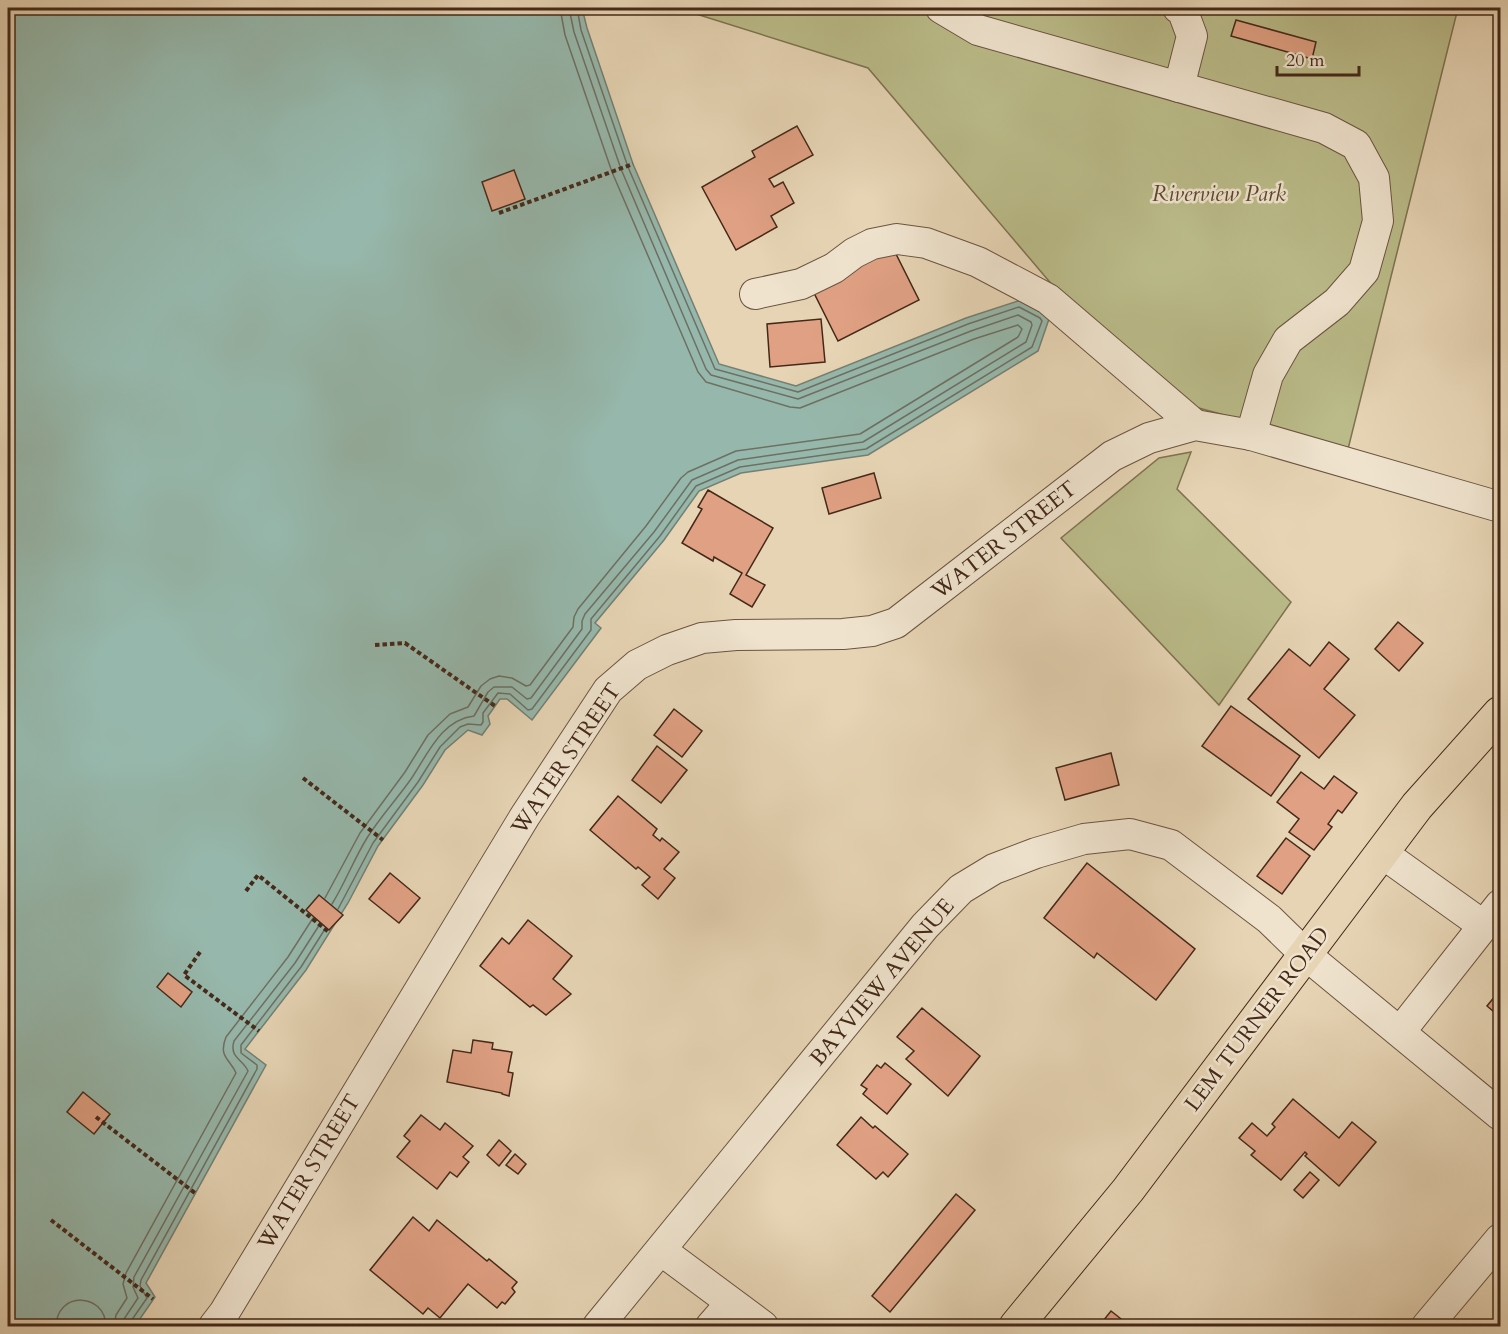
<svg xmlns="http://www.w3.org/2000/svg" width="1508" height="1334" viewBox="0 0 1508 1334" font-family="Cardo,serif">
<rect width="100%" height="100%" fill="#e6d4b4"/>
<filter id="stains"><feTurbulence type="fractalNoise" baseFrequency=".00333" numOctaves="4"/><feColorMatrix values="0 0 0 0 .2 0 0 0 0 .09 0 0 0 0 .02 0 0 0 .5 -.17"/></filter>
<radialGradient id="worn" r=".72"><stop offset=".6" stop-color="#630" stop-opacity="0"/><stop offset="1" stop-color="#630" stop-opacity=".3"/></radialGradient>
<g fill="#babb89" stroke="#7f7251" stroke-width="1.5">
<polygon points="677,8 1458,8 1348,449 1144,393 868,68"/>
<polygon points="1191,452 1177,489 1291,602 1219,705 1061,538 1159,458"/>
</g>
<polygon fill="#96b8ac" stroke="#757f71" stroke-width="1.5" points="8,8 582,8 587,28 633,164 719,364 796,386 966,318 1021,300 1050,316 1038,351 868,455 741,473 699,491 664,540 595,623 601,628 532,720 507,699 500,699 488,716 490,724 482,735 468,730 445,750 423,785 378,846 348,903 306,970 245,1049 266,1065 146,1283 155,1297 135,1326 87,1326 81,1322 77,1326 8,1326"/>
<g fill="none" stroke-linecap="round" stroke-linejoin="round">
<g stroke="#6d7062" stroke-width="1.5">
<polyline points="325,898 360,833 405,772 428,735 450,714 468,707 481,686 490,679 499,676 512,678 526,686 530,685 573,627 574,617 578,609 646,526 681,478 688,472 736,451 860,434 1018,337 1022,329 1018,325 974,339 800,408 790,407 706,382 698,372 612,172 565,35 560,8"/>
<path d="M332,904c13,-21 22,-45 35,-66 13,-21 30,-39 44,-59 17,-25 30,-59 63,-63l14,-24 6,-5h18l15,12 4,-1 51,-69v-8l3,-7 69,-82 38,-52 46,-20 125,-18 163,-100 6,-17 -1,-3 -13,-7 -47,16 -173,68 -87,-24 -5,-6 -85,-200 -47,-137 -5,-24"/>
<polyline points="338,909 373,843 418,782 440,747 460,727 468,724 481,725 483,722 483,713 498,693 510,694 528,710 532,709 591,630 591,619 660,536 696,486 740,467 866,449 1032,347 1042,321 1040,318 1019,307 968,324 798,392 715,369 628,167 581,30 577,8"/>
<path d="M56,1326c1,-35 49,-34 50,0"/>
<path d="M114,1326l2,-11 11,-17 -4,-14 3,-11 110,-200c-6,-14 -18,-16 -10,-36l62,-80 25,-39"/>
<path d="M123,1326l1,-7 14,-21 -5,-11 1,-10 114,-206c-5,-12 -19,-13 -14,-30l61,-78 25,-39"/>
<polyline points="130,1326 131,1321 147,1298 140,1286 141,1280 257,1069 257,1065 241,1053 241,1045 301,967 325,929"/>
</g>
</g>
<g fill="#e0a083" stroke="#442919" stroke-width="1.5">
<polygon points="1236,20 1316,42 1312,59 1231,36"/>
<polygon points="797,126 813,155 769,179 774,187 783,182 794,203 771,216 777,227 736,250 702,187 755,157 752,151"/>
<polygon points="514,170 525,199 492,211 482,182"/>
<polygon points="893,248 919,300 838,341 812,289"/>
<polygon points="821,319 825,362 770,367 767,324"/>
<polygon points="874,473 881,498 829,514 822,488"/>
<polygon points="708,490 773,528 746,575 765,585 752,607 730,594 742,573 714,557 713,561 682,543 702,509 698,507"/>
<polygon points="1398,622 1423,643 1399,671 1375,649"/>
<polygon points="1329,642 1349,659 1324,689 1355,715 1319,758 1248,699 1289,649 1310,666"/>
<polygon points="1231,706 1300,756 1271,796 1202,746"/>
<polygon points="674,709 702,731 682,757 654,735"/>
<polygon points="657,746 687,770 661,803 632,780"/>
<polygon points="1111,753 1119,785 1065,800 1056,768"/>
<polygon points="1301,772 1324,789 1334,776 1357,793 1342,813 1338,810 1328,824 1332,827 1314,850 1289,832 1299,819 1277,802"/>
<polygon points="618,796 657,829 653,835 660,841 662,838 679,852 664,869 675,878 658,899 642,885 650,877 638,867 636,869 590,830"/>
<polygon points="1286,838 1310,856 1282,894 1257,876"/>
<polygon points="1087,863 1195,949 1156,1000 1097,953 1094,958 1044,918"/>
<polygon points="390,873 420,898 399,923 369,899"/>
<polygon points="319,895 343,915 329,930 306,910"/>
<polygon points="528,920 572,956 553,979 571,994 546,1015 533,1005 530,1007 480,966 502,938 509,944"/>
<polygon points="168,973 192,992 181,1007 157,987"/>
<polygon points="1500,990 1500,1017 1487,1006"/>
<polygon points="922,1008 980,1056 948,1096 906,1059 914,1051 897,1037"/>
<polygon points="473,1040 493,1043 492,1049 512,1052 508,1072 513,1073 509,1096 502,1094 502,1093 447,1082 453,1050 471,1053"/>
<polygon points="885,1063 911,1084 887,1114 863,1094 867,1089 861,1085 877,1065 881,1068"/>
<polygon points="83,1092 110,1114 94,1134 67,1112"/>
<polygon points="1293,1099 1339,1138 1352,1122 1376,1142 1339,1186 1305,1156 1307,1154 1305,1152 1281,1180 1251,1155 1255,1151 1239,1138 1252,1123 1267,1136 1275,1127 1272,1124"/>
<polygon points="421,1115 440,1130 445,1123 473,1146 463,1157 469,1162 457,1177 450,1172 437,1189 397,1157 410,1141 404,1136"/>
<polygon points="861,1117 873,1128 875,1126 908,1154 888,1177 883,1172 876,1179 837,1145"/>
<polygon points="499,1140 511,1151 499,1166 487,1155"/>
<polygon points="515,1154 526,1164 518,1174 506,1165"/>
<polygon points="1310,1172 1319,1180 1303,1198 1294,1190"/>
<polygon points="956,1194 975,1210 890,1312 872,1296"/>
<polygon points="413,1217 429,1231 437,1220 487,1261 489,1259 517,1282 512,1288 515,1292 505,1304 502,1302 497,1308 468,1284 440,1318 428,1308 423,1314 370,1270"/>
<polygon points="1111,1311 1130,1326 1099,1326"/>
</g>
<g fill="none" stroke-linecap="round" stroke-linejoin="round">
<g stroke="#6c5440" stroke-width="32">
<g id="minor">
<polyline points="941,8 978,30 1324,128 1356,145 1374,178 1378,221 1364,271 1337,302 1288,340 1268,375 1251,435"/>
<polyline points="1178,8 1182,9 1192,36 1179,87"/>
<polyline points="755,294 801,284 834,268 854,253 872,244 897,239 926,243 978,262 1048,299 1195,425"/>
<polyline points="1382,853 1484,926"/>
<polyline points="1400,1032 1500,905"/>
<polyline points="662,1251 763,1326"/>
<polyline points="214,1326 224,1313 525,816 608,690 637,665 667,650 702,638 736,635 843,634 872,631 896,623 1112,456 1149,438 1195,425 1251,435 1500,507"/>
<polyline points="598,1326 925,926 961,889 994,869 1036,853 1084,839 1130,834 1171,845 1269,919 1306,955 1500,1115"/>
<polyline points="711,1326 731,1303"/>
<polyline points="1427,1326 1500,1239"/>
</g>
</g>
<g stroke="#442919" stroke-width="35">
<polyline id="major" points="1016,1326 1128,1190 1417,806 1500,713"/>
</g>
<g stroke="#442919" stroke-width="4" stroke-dasharray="4.5 3" stroke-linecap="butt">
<polyline points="499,213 633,164"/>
<polyline points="375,645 405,643 495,706"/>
<polyline points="303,778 383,840"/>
<polyline points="246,891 258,875 330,933"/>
<polyline points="200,952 184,975 259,1031"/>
<polyline points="96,1117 195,1193"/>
<polyline points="51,1220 153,1299"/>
</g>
<use href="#minor" stroke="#efe3ce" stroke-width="30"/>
<use href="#major" stroke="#e6d4b4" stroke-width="33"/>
</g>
<g text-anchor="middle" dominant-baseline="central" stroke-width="5" stroke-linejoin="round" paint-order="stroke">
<g font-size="22" font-style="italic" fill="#5c462f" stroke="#efe3ce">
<text x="1219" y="194">Riverview Park</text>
</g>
<g font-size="22" fill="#442919" stroke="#efe3ce">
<text transform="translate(1004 540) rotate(-38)">WATER STREET</text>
<text transform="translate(566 759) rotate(-56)">WATER STREET</text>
<text transform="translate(882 982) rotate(-50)">BAYVIEW AVENUE</text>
<text transform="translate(1257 1019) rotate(-53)">LEM TURNER ROAD</text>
<text transform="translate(309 1172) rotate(-59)">WATER STREET</text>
</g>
</g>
<rect width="1508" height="1334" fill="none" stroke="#e6d4b4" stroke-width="30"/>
<rect x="9" y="9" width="1490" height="1316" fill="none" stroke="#442919" stroke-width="3"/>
<rect x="15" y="15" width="1478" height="1304" fill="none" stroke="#442919" stroke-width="1.5"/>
<path d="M1277 66v9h82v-9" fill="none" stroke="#442919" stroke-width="3"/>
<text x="1286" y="66" font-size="18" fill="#442919" stroke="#efe3ce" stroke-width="4.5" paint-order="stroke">20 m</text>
<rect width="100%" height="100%" filter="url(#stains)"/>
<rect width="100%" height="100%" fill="url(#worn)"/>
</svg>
